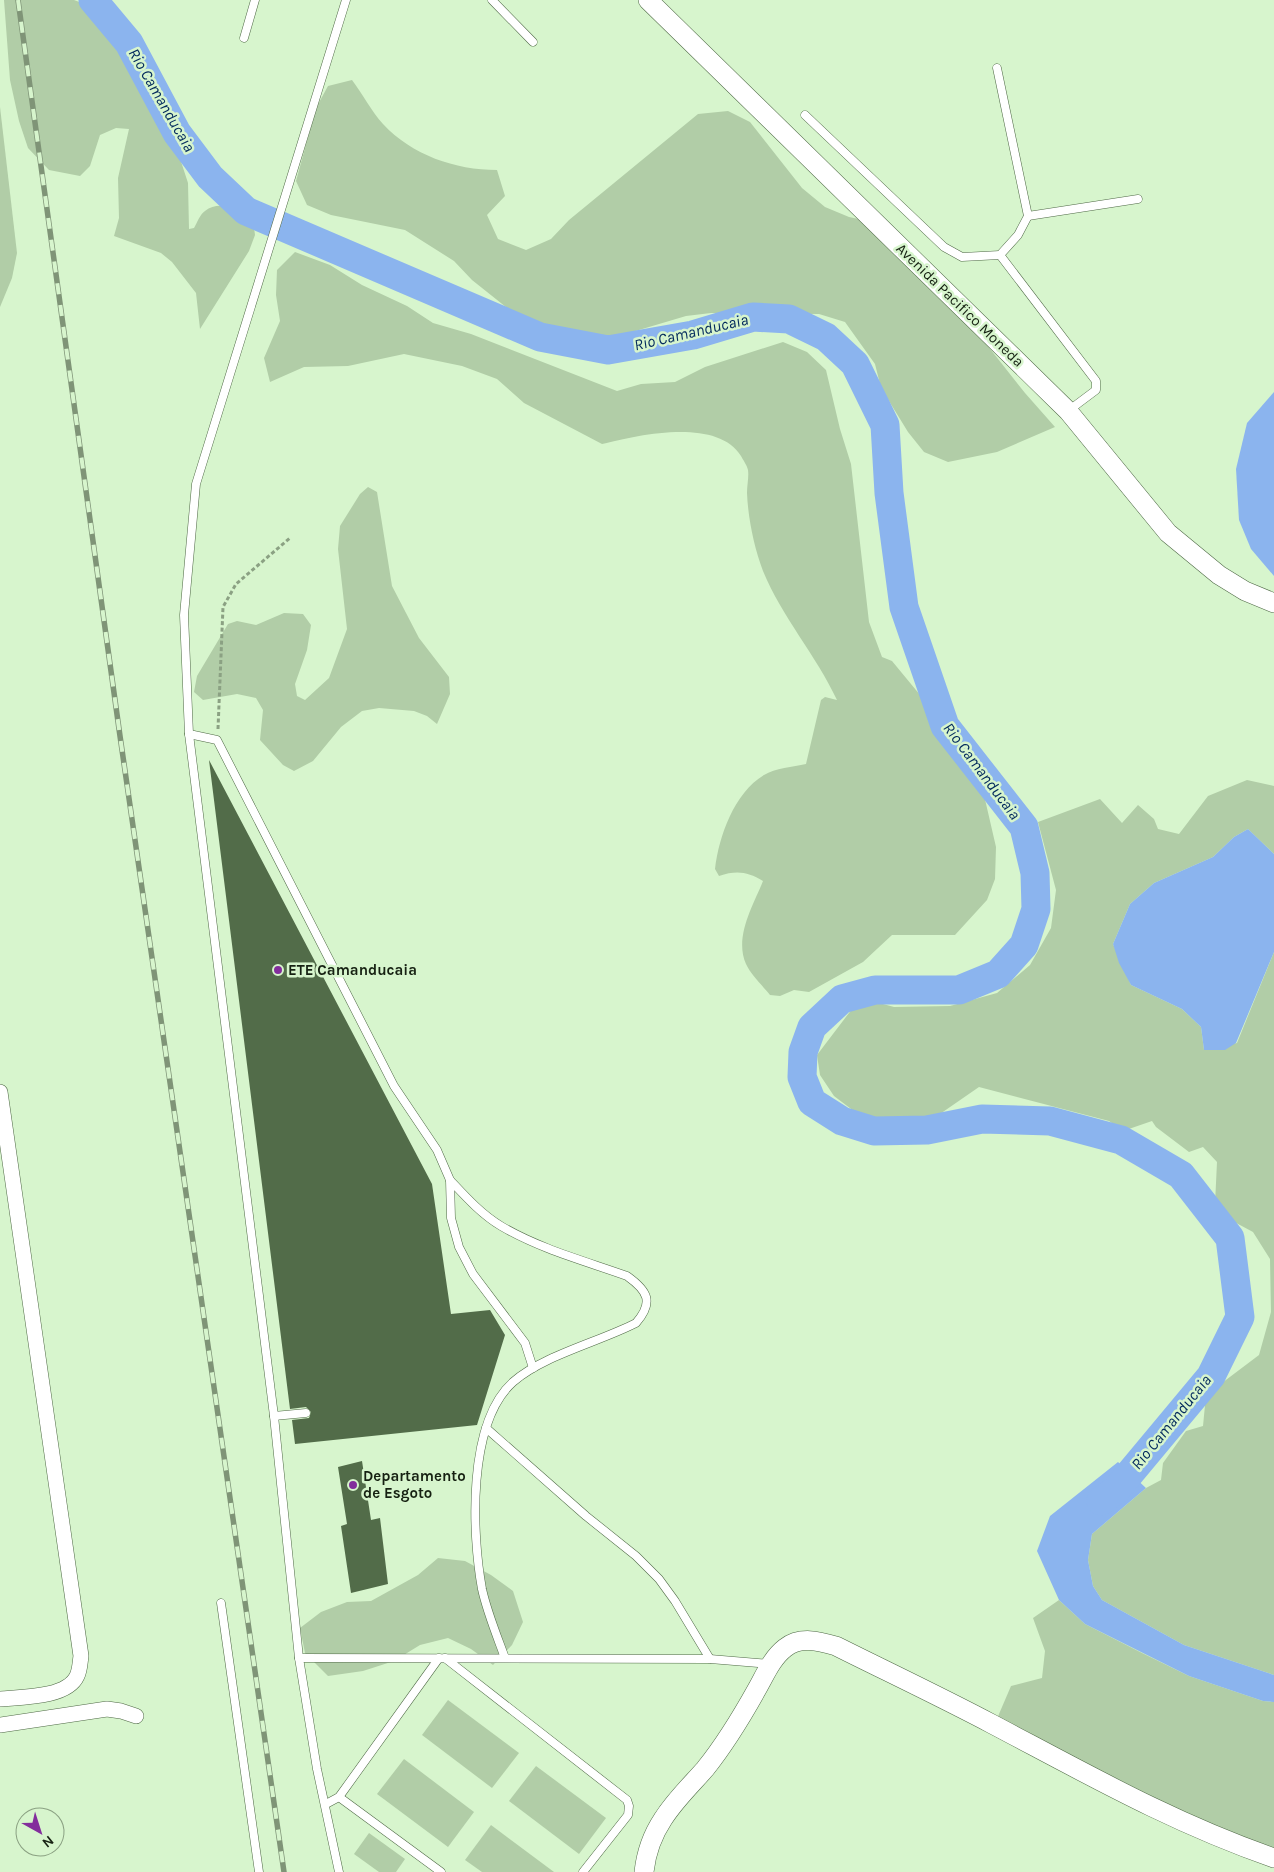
<svg xmlns="http://www.w3.org/2000/svg" width="1274" height="1872" viewBox="0 0 1274 1872" font-family="Karla,sans-serif">
<rect width="100%" height="100%" fill="#d7f5cd"/>
<g fill="#b1cda7">
<path d="M4,0h70l16,6 17,32 26,32 38,61 17,52 1,46 5,-1c3,-5 6,-14 11,-17 15,-12 36,-1 48,9l2,15 -6,16 -49,78 -4,-36 -24,-31 -11,-9 -47,-17 5,-18 -1,-40 11,-49 -13,-1 -16,7 -10,31 -10,10 -31,-6 -21,-22 -9,-27 -9,-41z"/>
<path d="M352,80c10,13 20,32 31,44 29,31 72,46 114,46l8,26 -18,19 11,24 28,11 25,-11 18,-19 129,-106 30,-3 22,11 52,66 23,19 24,10 24,5 94,93 20,30 38,48 30,34 -58,25 -49,10 -24,-10 -16,-20 -27,-44 -6,-24 -30,-42 -26,-8 -108,-1 -25,3 -74,22 -25,-1 -49,-10 -22,-12 -44,-35 -18,-19 -49,-31 -74,-15 -24,-10 -11,-24 20,-73 12,-22z"/>
<polygon points="0,107 17,253 12,278 0,307"/>
<path d="M295,252l35,13 32,20 45,21 26,17 38,11 146,57 24,-7 34,-2 30,-15 78,-25 24,10 19,18 14,59 11,35 18,158 13,35 10,4 52,63 40,71 12,52 -1,32 -8,21 -32,35h-63l-29,27 -54,30 -15,-2 -14,6 -10,-1c-7,-9 -19,-20 -24,-31 -12,-27 7,-58 17,-83 -15,-9 -26,-11 -44,-5l-4,-7c4,-33 19,-76 49,-94 11,-7 29,-8 42,-11l15,-64 4,-3 12,3c-21,-45 -55,-83 -74,-129 -9,-24 -15,-53 -16,-78 0,-8 2,-16 1,-23 -1,-5 -5,-10 -7,-14 -24,-39 -103,-21 -139,-12l-78,-41 -27,-24 -35,-13 -58,-12 -56,12 -44,1 -34,15 -6,-24 16,-37 -4,-26 1,-25z"/>
<polygon points="368,487 377,492 392,586 419,638 449,677 450,694 437,724 427,716 414,711 379,708 362,711 341,727 313,761 294,771 283,765 260,740 263,710 256,698 237,694 203,700 194,692 197,676 228,624 237,621 256,625 284,613 303,614 311,625 307,650 295,684 297,696 305,700 329,678 347,629 338,549 340,526 360,494"/>
<polygon points="1247,780 1274,786 1274,854 1248,829 1234,837 1213,857 1154,883 1130,904 1113,944 1131,985 1182,1009 1201,1027 1204,1050 1237,1043 1274,952 1274,1675 1184,1645 1102,1600 1093,1586 1088,1560 1092,1534 1146,1488 1161,1480 1163,1463 1186,1431 1203,1426 1206,1395 1259,1355 1271,1312 1270,1259 1253,1232 1225,1217 1215,1204 1217,1162 1203,1147 1189,1152 1156,1127 1152,1121 1123,1131 1109,1121 979,1087 924,1125 898,1125 863,1118 834,1096 820,1075 817,1055 852,1009 872,1001 894,1007 950,1006 997,993 1030,965 1051,928 1056,890 1038,822 1100,799 1122,823 1138,805 1154,819 1158,829 1179,834 1208,796"/>
<polygon points="438,1558 465,1561 491,1575 513,1591 523,1622 512,1645 493,1665 471,1649 448,1638 420,1645 394,1661 363,1671 328,1676 305,1653 300,1628 321,1612 347,1602 371,1601 418,1575"/>
<polygon points="1059,1600 1085,1624 1142,1653 1189,1676 1263,1701 1274,1702 1274,1853 1237,1840 996,1721 1011,1686 1042,1678 1045,1651 1033,1618"/>
<polygon points="448,1700 519,1753 492,1788 422,1735"/>
<polygon points="404,1759 474,1812 448,1847 377,1794"/>
<polygon points="536,1766 606,1818 579,1854 509,1801"/>
<polygon points="491,1825 554,1872 482,1872 465,1860"/>
<polygon points="369,1833 405,1859 396,1872 379,1872 354,1854"/>
</g>
<g fill="#8bb4ee">
<polygon points="1274,392 1274,576 1251,549 1239,520 1236,469 1247,423"/>
<polygon points="1248,829 1274,854 1274,952 1236,1043 1225,1050 1204,1050 1201,1027 1182,1009 1131,985 1119,963 1113,944 1130,904 1154,883 1213,857 1234,837"/>
<polygon points="1118,1462 1146,1488 1092,1534 1088,1560 1093,1586 1102,1600 1184,1645 1274,1675 1274,1702 1263,1701 1189,1676 1085,1624 1059,1600 1037,1551 1050,1516"/>
</g>
<g fill="none" stroke-linecap="round" stroke-linejoin="round">
<polyline stroke="#8bb4ee" stroke-width="29" points="93,0 129,43 177,133 210,177 246,211 540,337 608,350 693,335 753,317 789,319 826,337 855,364 885,425 889,493 904,607 945,726 1024,827 1035,873 1036,909 1024,945 998,974 959,990 875,990 842,999 812,1027 803,1052 802,1077 812,1102 842,1121 874,1131 927,1130 982,1119 1050,1121 1121,1140 1181,1175 1230,1238 1240,1317 1211,1376 1116,1490 1101,1501"/>
</g>
<g fill="#526c49">
<polygon points="209,760 432,1184 451,1314 490,1310 505,1335 477,1425 295,1444 292,1420 309,1418 311,1412 306,1407 290,1409"/>
<polygon points="362,1461 371,1520 380,1518 388,1584 351,1593 341,1526 347,1524 338,1467"/>
</g>
<g fill="none" stroke-linecap="round" stroke-linejoin="round">
<g stroke="#4f6946" stroke-width="9">
<g id="service">
<polyline points="492,0 533,42"/>
<polyline points="244,38 255,0"/>
<polyline points="997,68 1028,216 1018,235 1000,255 1096,381 1096,390 1068,411"/>
<polyline points="805,115 944,247 962,257 1000,255"/>
<polyline points="1028,216 1138,199"/>
<polyline points="189,734 217,740 394,1086 437,1150 450,1180 451,1218 459,1247 473,1274 525,1343 533,1368"/>
<path d="M450,1180c15,16 31,34 51,46 39,23 84,35 126,50 21,15 27,26 9,47 -37,19 -92,32 -123,59 -46,41 -41,152 -31,207 5,23 15,47 23,69"/>
<polyline points="306,1413 274,1416 189,734 184,615 196,484 346,0"/>
<polyline points="274,1416 299,1658 317,1769 339,1872"/>
<polyline points="486,1428 586,1516 636,1556 659,1579 675,1601 710,1659"/>
<polyline points="221,1603 259,1872"/>
<polyline points="299,1658 710,1659 769,1664"/>
<polyline points="445,1658 627,1800 629,1806 628,1815 583,1872"/>
<polyline points="339,1797 441,1872"/>
<polyline points="326,1804 339,1797 439,1658"/>
</g>
</g>
<g stroke="#4f6946" stroke-width="16">
<g id="minor">
<path d="M0,1092l81,564c-1,6 -1,14 -4,20 -10,22 -56,21 -77,23"/>
<polyline points="0,1725 107,1709 121,1711 136,1716"/>
</g>
</g>
<g stroke="#4f6946" stroke-width="20">
<g id="tertiary">
<polyline points="648,0 1068,411 1168,533 1219,575 1245,591 1274,603"/>
<path d="M644,1872c2,-18 9,-38 19,-53 12,-19 28,-34 42,-50 20,-25 37,-53 52,-80 8,-14 15,-31 28,-41 15,-12 34,-7 51,-2 52,26 105,51 156,78 95,50 181,99 282,134"/>
</g>
</g>
<polyline stroke="#8ba183" stroke-width="3" stroke-dasharray="4 2.5" stroke-linecap="butt" points="218,729 223,607 236,584 290,538"/>
<use href="#service" stroke="#fff" stroke-width="8"/>
<use href="#minor" stroke="#fff" stroke-width="15"/>
<use href="#tertiary" stroke="#fff" stroke-width="19"/>
<g stroke="#7f9477" stroke-width="5.5">
<polyline id="rail" points="18,0 120,736 284,1872"/>
</g>
<use href="#rail" stroke="#d7f5cd" stroke-width="4" stroke-dasharray="11" stroke-linecap="butt"/>
</g>
<g fill="#832e9c" stroke="#d7f5cd" stroke-width="2">
<circle cx="278" cy="970" r="5"/>
<circle cx="353" cy="1485" r="5"/>
</g>
<g text-anchor="middle" dominant-baseline="central" stroke-width="5" stroke-linejoin="round" paint-order="stroke">
<g font-size="15" fill="#162112" stroke="#d7f5cd">
<text transform="translate(960 305) rotate(44)">Avenida Pacifico Moneda</text>
</g>
<g font-size="15" font-weight="bold" fill="#162112" stroke="#d7f5cd" text-anchor="start">
<text x="288" y="970">ETE Camanducaia</text>
<text x="363" y="1476">Departamento<tspan x="363" dy="17">de Esgoto</tspan></text>
</g>
<g font-size="16" font-style="italic" fill="#02295c" stroke="#d7f5cd">
<text transform="translate(162 100) rotate(60)">Rio Camanducaia</text>
<text transform="translate(691 332) rotate(-13)">Rio Camanducaia</text>
<text transform="translate(982 771) rotate(53)">Rio Camanducaia</text>
<text transform="translate(1171 1422) rotate(-51)">Rio Camanducaia</text>
</g>
</g>
<g transform="translate(40 1832) rotate(141)"><circle r="24" fill="#d7f5cd" stroke="#8aa082"/>
<path d="M0-4L9 19L0 12L-9 19Z" fill="#832e9c"/>
<text y="-8" font-size="14" font-weight="bold" text-anchor="middle" fill="#162112">N</text>
</g>
</svg>
